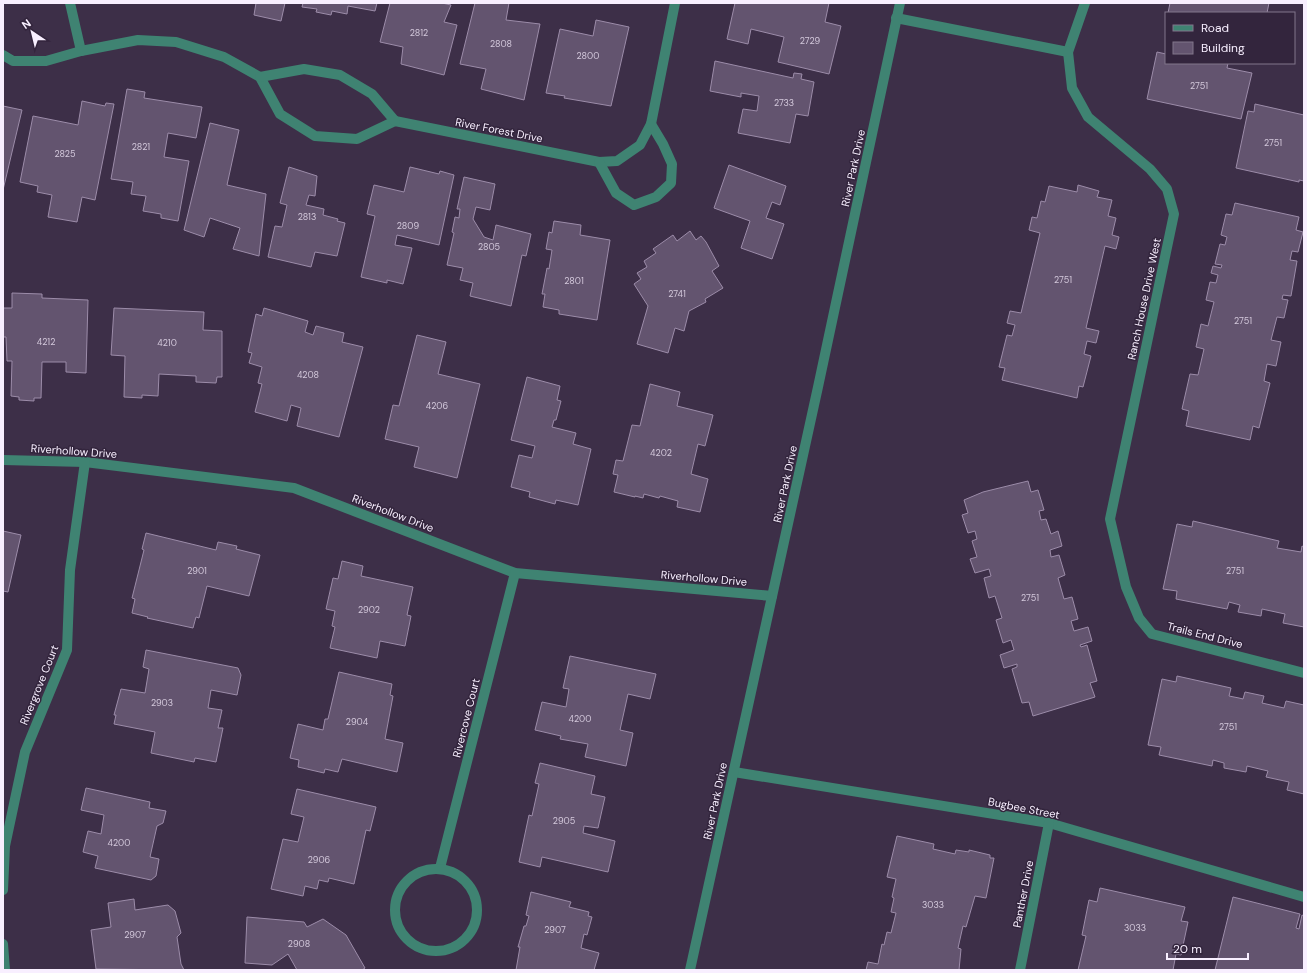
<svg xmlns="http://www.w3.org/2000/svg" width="1307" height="973" viewBox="0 0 1307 973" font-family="'DM Sans',sans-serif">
<rect width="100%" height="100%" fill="#3d2f48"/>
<g fill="#63546f" stroke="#9c8ca9">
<polygon points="256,3 285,3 281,21 254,15"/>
<polygon points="303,3 377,3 375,11 348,6 347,14 332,11 331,15 316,12 317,9 302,7"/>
<polygon points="390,3 442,3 451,5 444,22 457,25 444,75 401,64 403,47 380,42"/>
<polygon points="475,3 509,3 506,20 540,24 524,100 481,89 486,69 460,64"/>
<polygon points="735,3 829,3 825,22 841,26 829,74 778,62 784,37 751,29 748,44 727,39"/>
<polygon points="1170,3 1269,3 1267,13 1168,13"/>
<polygon points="596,20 629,27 611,106 564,98 565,96 546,93 560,29 593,36"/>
<polygon points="1157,52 1166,54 1166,63 1228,63 1227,68 1252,73 1241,119 1147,99"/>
<polygon points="715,61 793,78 794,73 802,74 801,79 814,82 808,116 796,114 790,143 738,133 743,109 757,111 759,96 741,93 741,97 710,91"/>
<polygon points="127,89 145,92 144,98 202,107 196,138 168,133 164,157 189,161 178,221 161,218 161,214 143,211 146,196 131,194 133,182 111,179"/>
<polygon points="82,101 105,106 106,103 114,104 95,200 82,197 77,222 48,217 52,195 37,192 38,186 20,182 33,116 78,125"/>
<polygon points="1255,104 1304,115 1304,181 1299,180 1299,182 1236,168 1248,111 1254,112"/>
<polygon points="3,106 22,110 3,190"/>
<polygon points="210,123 239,130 227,185 266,194 259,256 233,249 240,228 210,218 204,237 184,230"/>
<polygon points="729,165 786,186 780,205 772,202 766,218 784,224 772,259 741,248 750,221 714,208"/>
<polygon points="289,167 317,176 315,196 309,195 306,205 324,209 323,215 338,219 337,221 345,223 337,256 315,252 311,267 268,257 275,226 282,227 287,205 280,203"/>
<polygon points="410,167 439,174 440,171 454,175 439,245 397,235 395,245 412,248 403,284 387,280 387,283 361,277 375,216 367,214 374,185 404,192"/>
<polygon points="464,177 495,184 490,210 476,207 473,219 484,237 493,240 496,225 531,234 526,256 522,255 511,306 470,296 473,283 460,280 463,268 447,265 454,233 452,232 455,217 459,218 460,209 457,209"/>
<polygon points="1078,185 1099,191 1097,197 1112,200 1108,216 1116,218 1112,235 1119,237 1116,249 1105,246 1086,328 1099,331 1096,343 1087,341 1084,354 1091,356 1083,387 1079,386 1077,398 1002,380 1005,368 999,367 1007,335 1012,336 1015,325 1007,323 1010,311 1021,313 1040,233 1029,230 1032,217 1037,218 1041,201 1045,202 1049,186 1077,192"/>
<polygon points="1235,203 1299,217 1296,230 1303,232 1298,252 1292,251 1290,260 1297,261 1291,296 1283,295 1282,299 1288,300 1284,318 1277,317 1271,340 1281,342 1276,366 1267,364 1264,381 1270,383 1259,428 1253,426 1250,440 1186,426 1189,411 1182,409 1190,374 1198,375 1204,349 1196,347 1201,324 1208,326 1214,302 1206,300 1210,282 1216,283 1218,275 1211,273 1213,266 1221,268 1222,265 1215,264 1220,244 1225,245 1227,237 1221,235 1226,214 1232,215"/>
<polygon points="554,221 581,225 580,235 610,240 597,320 559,314 559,310 543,307 545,294 542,294 547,268 549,269 552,250 546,249 549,232 552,233"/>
<polygon points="690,231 696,240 701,236 706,242 719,266 712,271 723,288 705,299 706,302 689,311 684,331 675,328 668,353 637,344 648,306 634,284 641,279 637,273 647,267 644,261 656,253 653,249 673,235 677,241"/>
<polygon points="12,293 42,294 42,298 88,300 86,373 66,372 66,362 42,362 41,398 34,398 34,401 19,400 19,397 11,396 12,361 7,361 6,337 3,337 3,308 12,308"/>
<polygon points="114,308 204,312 203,330 222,331 222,377 217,377 216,383 196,382 196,376 159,374 158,396 142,395 142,398 124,397 125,356 111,355"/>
<polygon points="264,308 308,321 305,332 313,335 316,326 344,333 342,342 363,347 339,437 297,426 301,408 291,405 287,421 255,412 262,384 258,383 262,367 249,363 252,353 248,352 256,314 262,316"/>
<polygon points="417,335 446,342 438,374 480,384 457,478 414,467 419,447 385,439 393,405 399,406"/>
<polygon points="527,377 560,386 557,400 561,401 556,420 554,420 552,427 576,433 573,444 591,449 578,505 556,500 555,504 529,497 530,492 511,487 519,455 532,458 535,446 511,440"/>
<polygon points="650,384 680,392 677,406 713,415 705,446 698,444 691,474 708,479 700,512 677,507 678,501 660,496 659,498 644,494 643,498 635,496 635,497 614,492 618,475 613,474 616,460 623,461 632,425 640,426"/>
<polygon points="1028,481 1031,492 1038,490 1044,510 1039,511 1041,520 1046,519 1051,534 1058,531 1062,546 1050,550 1051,557 1059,555 1065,575 1058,578 1064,599 1072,597 1078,619 1071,621 1074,631 1088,627 1092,641 1080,645 1081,647 1087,645 1097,681 1090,683 1095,697 1033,716 1029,702 1022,703 1012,669 1017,667 1017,664 1004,668 1000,655 1014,650 1011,640 1003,643 996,620 1002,618 995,596 989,598 984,578 991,576 989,569 975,573 970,559 977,557 972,541 977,539 975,531 968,533 962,515 968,513 964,500 983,492"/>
<polygon points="1193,521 1279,541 1277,548 1301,552 1302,546 1304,547 1304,627 1283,623 1285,614 1262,609 1261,616 1238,612 1240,605 1229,602 1227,609 1176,599 1177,591 1163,589 1177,524 1192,527"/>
<polygon points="3,531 21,535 8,592 3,591"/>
<polygon points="146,533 216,550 218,542 237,546 236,549 260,555 249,596 207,586 199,618 196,617 193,628 147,618 148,617 132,613 135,599 132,598 144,550 142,549"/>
<polygon points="342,561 363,566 361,576 413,587 407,615 411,616 405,646 380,641 377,658 330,648 335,627 332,626 335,611 326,609 333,578 338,579"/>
<polygon points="146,650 238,668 241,675 237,695 211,690 208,708 222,710 218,728 223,728 216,762 195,758 194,762 151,753 155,732 114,724 116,715 114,715 121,689 145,693 149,669 143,667"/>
<polygon points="570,656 656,674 650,699 628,694 620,730 633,733 626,766 585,757 588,744 560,739 561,736 535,730 542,702 566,707 569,689 563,688"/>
<polygon points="339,672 392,684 390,695 393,696 385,739 403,743 397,772 342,759 338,772 325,769 324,773 298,767 299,760 290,758 298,724 323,730 325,719 328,719"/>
<polygon points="1177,676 1231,688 1229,696 1239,698 1243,699 1245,692 1264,696 1262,703 1284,708 1286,701 1304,705 1304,794 1287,790 1289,782 1266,777 1268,771 1247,766 1246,772 1224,768 1224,763 1213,760 1212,766 1159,755 1161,747 1148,745 1162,679 1176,682"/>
<polygon points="540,763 595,776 591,794 605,797 598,828 584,826 583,833 615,841 608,872 542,857 540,867 519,862 529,815 532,816 539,784 535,783"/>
<polygon points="86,788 150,802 149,808 166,811 163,823 157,826 150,857 159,859 156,876 151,880 95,868 98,856 83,852 88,831 101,834 104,815 81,810"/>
<polygon points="297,789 376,807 370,831 366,830 354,884 329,878 328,882 319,880 317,889 305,886 303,896 271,889 283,839 298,842 304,817 291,814"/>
<polygon points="897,836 934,844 933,849 955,854 956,850 969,852 969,850 990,855 990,858 994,858 986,898 975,896 966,927 963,926 958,948 961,949 959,970 866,970 868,962 878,964 882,944 884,945 887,932 891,933 896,913 891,912 894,898 892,897 896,879 887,877"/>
<polygon points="1100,888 1185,907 1181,921 1188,922 1181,955 1176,954 1173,970 1078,970 1086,936 1082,935 1089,900 1097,902"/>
<polygon points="531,892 571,902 569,907 589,912 588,916 592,917 587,935 584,934 581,948 599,953 594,970 516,970 520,947 518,947 524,926 526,926 529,916 526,915"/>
<polygon points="1233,897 1300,914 1296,928 1299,929 1302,915 1304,916 1304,970 1215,970"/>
<polygon points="134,899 135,910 168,905 175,911 181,933 177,937 181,964 184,970 96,969 91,930 111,927 108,903"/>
<polygon points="247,917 304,922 307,927 323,919 346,935 365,968 362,970 297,970 288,954 272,965 245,963"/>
</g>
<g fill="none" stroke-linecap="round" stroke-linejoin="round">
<g stroke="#3f8372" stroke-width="10">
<polyline points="70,3 81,51"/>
<polyline points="1085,3 1068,52 1072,88 1088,117 1150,169 1167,189 1174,214 1110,519 1126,587 1139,618 1152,634 1304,673"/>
<polyline points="896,18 1068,52"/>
<polyline points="3,55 13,61 46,61 81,51 138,40 176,42 224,57 260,77 280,114 315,136 357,139 395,121 599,162 617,161 640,145 651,124 675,3"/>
<polyline points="260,77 304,69 340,75 372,94 395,121"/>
<polyline points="599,162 616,193 634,205 656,197 671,183 672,164 663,144 651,124"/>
<polyline points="3,460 85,462 294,488 515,573 772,596"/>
<polyline points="734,772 1049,823 1304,897"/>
<polyline points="440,868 515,573"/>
<circle cx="436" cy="910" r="41"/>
<polyline points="3,890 5,846 25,752 67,650 70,570 85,462"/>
<polyline points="3,944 5,970"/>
<polyline points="690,970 818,387 900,3"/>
<polyline points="1020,970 1049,823"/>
</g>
</g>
<g text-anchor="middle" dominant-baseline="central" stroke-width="3" stroke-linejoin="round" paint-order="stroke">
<g font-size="9" fill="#d3c8db">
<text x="419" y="33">2812</text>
<text x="810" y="41">2729</text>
<text x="501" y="44">2808</text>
<text x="588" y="56">2800</text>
<text x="1199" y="86">2751</text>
<text x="784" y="103">2733</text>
<text x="1273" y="143">2751</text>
<text x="141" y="147">2821</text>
<text x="65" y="154">2825</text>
<text x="307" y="217">2813</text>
<text x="408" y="226">2809</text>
<text x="489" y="247">2805</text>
<text x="1063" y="280">2751</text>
<text x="574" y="281">2801</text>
<text x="677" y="294">2741</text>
<text x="1243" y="321">2751</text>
<text x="46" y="342">4212</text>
<text x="167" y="343">4210</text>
<text x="308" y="375">4208</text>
<text x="437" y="406">4206</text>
<text x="661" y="453">4202</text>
<text x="197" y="571">2901</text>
<text x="1235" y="571">2751</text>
<text x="1030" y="598">2751</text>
<text x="369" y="610">2902</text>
<text x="162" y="703">2903</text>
<text x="580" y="719">4200</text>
<text x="357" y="722">2904</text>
<text x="1228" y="727">2751</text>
<text x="564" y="821">2905</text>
<text x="119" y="843">4200</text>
<text x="319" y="860">2906</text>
<text x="933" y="905">3033</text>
<text x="1135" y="928">3033</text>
<text x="555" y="930">2907</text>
<text x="135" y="935">2907</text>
<text x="299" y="944">2908</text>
</g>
<g font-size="11" fill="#f8efff" stroke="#33253d">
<text transform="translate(499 130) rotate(11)">River Forest Drive</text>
<text transform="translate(853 168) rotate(-78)">River Park Drive</text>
<text transform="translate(1144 299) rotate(-78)">Ranch House Drive West</text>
<text transform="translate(74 451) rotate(4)">Riverhollow Drive</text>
<text transform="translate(785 484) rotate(-78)">River Park Drive</text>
<text transform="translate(393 513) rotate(21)">Riverhollow Drive</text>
<text transform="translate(704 578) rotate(5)">Riverhollow Drive</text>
<text transform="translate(1205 635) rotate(14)">Trails End Drive</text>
<text transform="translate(39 685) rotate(-68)">Rivergrove Court</text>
<text transform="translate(466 718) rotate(-76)">Rivercove Court</text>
<text transform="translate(715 801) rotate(-78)">River Park Drive</text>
<text transform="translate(1024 808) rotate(11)">Bugbee Street</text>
<text transform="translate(1023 894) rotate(-79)">Panther Drive</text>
</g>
</g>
<rect width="1307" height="973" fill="none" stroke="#f8efff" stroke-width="8"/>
<rect x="1165" y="12" width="130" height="52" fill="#33253d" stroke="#82768b"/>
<rect x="1173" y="25" width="20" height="6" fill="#3f8372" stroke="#82768b"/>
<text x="1201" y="32" font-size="12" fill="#f8efff">Road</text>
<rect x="1173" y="42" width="20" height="12" fill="#63546f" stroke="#82768b"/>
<text x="1201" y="52" font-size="12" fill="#f8efff">Building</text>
<g transform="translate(32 32) rotate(325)" stroke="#33253d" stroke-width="3" paint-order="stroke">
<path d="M0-3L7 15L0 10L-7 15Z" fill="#f8efff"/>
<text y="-6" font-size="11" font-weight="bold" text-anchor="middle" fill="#f8efff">N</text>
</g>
<path d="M1167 953v6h81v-6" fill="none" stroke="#f8efff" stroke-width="2"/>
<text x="1173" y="953" font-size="12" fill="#f8efff" stroke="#33253d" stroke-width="3" paint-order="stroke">20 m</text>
</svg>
